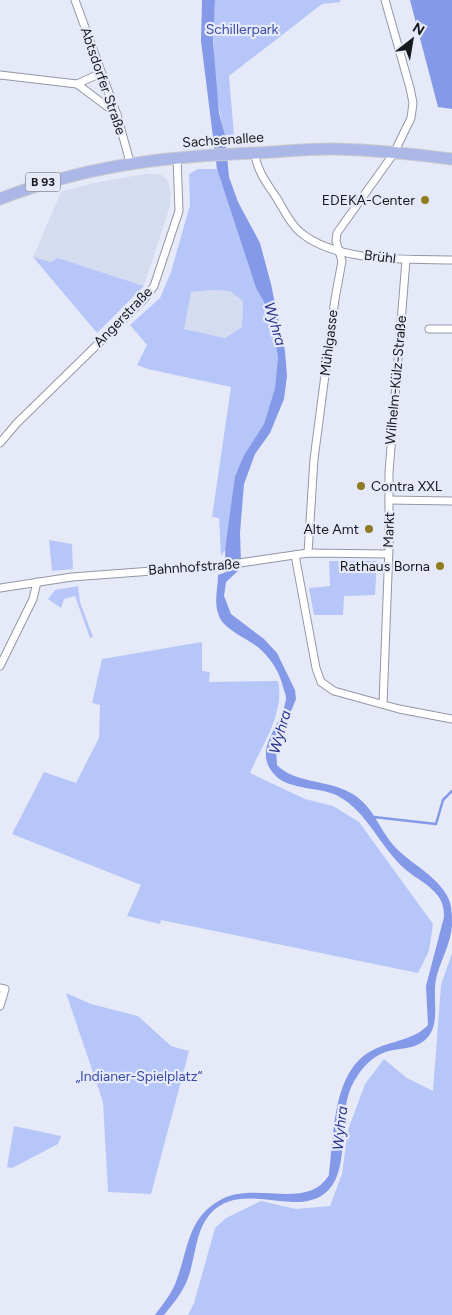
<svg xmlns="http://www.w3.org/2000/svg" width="452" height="1315" viewBox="0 0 452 1315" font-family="Figtree,sans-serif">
<rect width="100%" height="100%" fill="#e6eaf8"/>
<g fill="#d5dcf0">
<polygon points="145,174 160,174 168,181 171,194 170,206 144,286 59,258 51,262 33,257 61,192 93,183"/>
<polygon points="212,290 230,291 243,301 242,327 225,338 183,329 191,292"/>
</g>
<g fill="#b6c6f8" fill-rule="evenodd">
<path d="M215,0h125l1,2 -19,2 -93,72 5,59h-9c-12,-44 -13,-90 -10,-135z"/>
<path d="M198,169h19l39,119 13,23 9,46 -3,31 -11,36 -20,31 -9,21 -7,59 -3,15 -4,6 -2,-38 -7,-1 19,-130 -83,-18 -11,-4 10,-20 -17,-20 30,-27 11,-26 19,-67 -1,-31zM212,290l18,1 13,10 -1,26 -17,11 -41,-9 7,-37z"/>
<polygon points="33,257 51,262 58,258 144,286 97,333"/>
<polygon points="49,540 72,544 73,569 52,571"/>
<polygon points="329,561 377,561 375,595 344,596 343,615 314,615 309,588 330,586"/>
<polygon points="78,586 80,602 93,637 90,638 75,596 64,599 61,608 48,599 55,590"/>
<path d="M202,642v29l8,1 -1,10 69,-1c7,32 -16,64 -28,92l55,26 28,7 26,16 74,102 -4,27 -11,22 -257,-53 -1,4 -33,-8 14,-31 -129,-51 32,-62 32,11 23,-45 1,-33 -8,-2 10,-44z"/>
<polygon points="452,953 452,1315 188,1315 194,1303 215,1228 226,1218 261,1201 296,1209 330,1206 342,1174 348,1130 365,1084 384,1059 407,1078 433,1091 441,985"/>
<polygon points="66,993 91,1004 138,1016 171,1046 189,1051 151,1194 108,1192 103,1102"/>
<polygon points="14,1126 61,1136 58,1144 12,1168 7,1167"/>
</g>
<g fill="#8499e7">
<path d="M202,0h13l-2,42 6,71 6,22 4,42 9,25 22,41 11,41 14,67 2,25 -3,23 -14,34 -15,21 -11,30 -4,49 1,30 -3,8 -12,11 -2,14 7,18 33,25 13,14 18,37 1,9 -20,49 1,17c17,18 50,15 72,27 25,13 28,35 46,55 15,16 39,27 51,47 6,9 6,19 6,31 -1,19 -12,36 -16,54 -4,20 5,44 -9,59 -10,11 -26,10 -38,13 -19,5 -32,22 -39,39 -12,30 1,85 -26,104 -31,23 -82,-14 -113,19 -16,17 -15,44 -23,65 -5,14 -15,26 -24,37h-9c8,-11 18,-23 22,-36 12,-33 11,-62 45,-80 35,-18 85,12 107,-24 5,-39 3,-105 44,-125 19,-10 40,-9 55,-25l-2,-39 18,-69c0,-8 -1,-14 -6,-21 -9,-12 -21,-17 -32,-26 -26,-22 -38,-58 -68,-74 -18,-10 -50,-5 -64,-22 -23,-26 10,-49 12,-76 0,-4 -3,-10 -4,-15 -4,-13 -11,-24 -22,-34 -12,-11 -38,-19 -42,-36 -4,-12 0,-26 0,-38l8,-3 -1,-22 10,-74 9,-21 20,-31 11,-36 3,-31 -9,-46 -13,-23 -39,-119 -16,-128z"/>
<polygon points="410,0 452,0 452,109 438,107"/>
</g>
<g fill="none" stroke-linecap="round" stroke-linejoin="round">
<polyline stroke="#8499e7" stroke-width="2.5" points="374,817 436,824 443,800 452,791"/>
<g stroke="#9397a4" stroke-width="9">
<g id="minor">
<polyline points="75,0 117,115 130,162"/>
<polyline points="0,75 77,84 117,114"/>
<polyline points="77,84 101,73"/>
<path d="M255,153c1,16 12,31 21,44 7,11 14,27 24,35 36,31 108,27 152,28"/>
<polyline points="429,329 452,329"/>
<polyline points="0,443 17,423 144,299 154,286 179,211 177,158"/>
<polyline points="389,500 452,501"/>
<polyline points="308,553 314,459 335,299 342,261 336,241 337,233 394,153 411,118 413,103 410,88 385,0"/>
<polyline points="295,555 316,668 321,682 334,691 399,709 452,719"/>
<polyline points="0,588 72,577 219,566 308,553 388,554"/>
<polyline points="0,666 33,599 37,582"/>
<polyline points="383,704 389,548 389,472 406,260"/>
<polyline points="0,988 5,989 0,1006"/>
</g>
</g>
<g stroke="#cccccd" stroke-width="13">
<path id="primary" d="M0,199c83,-33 167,-43 256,-46 26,-1 53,-5 79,-4 39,1 78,5 117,10"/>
</g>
<use href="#minor" stroke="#fff" stroke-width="7"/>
<use href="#primary" stroke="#aab7e7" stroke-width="11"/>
</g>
<g fill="#8f7b20" stroke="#e6eaf8" stroke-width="2">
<circle cx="425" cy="200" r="5"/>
<circle cx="361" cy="486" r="5"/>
<circle cx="369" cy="529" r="5"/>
<circle cx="440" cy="566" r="5"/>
</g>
<g text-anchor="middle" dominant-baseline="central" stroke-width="4.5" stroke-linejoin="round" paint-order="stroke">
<rect fill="#e6eaf8" stroke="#55585f" stroke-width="1" x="25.5" y="172.5" width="35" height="19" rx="4"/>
<g font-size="12" font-weight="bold" fill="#17191d">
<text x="43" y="182">B 93</text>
</g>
<g font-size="14" fill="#3b4ca6" stroke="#e6eaf8">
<text x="242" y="29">Schillerpark</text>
<text x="139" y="1076">„Indianer-Spielplatz“</text>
</g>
<g font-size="14" fill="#17191d" stroke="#e6eaf8">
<text transform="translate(103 81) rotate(71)">Abtsdorfer Straße</text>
<text transform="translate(223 140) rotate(-4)">Sachsenallee</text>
<text transform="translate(380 257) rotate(7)">Brühl</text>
<text transform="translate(123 317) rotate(-46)">Angerstraße</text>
<text transform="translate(329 343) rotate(-83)">Mühlgasse</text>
<text transform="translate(396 380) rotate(-85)">Wilhelm-Külz-Straße</text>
<text transform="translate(389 530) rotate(-88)">Markt</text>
<text transform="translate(194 567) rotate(-4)">Bahnhofstraße</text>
</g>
<g font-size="14" fill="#17191d" stroke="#e6eaf8" text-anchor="end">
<text x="415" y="200">EDEKA-Center</text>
<text x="371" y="486" text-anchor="start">Contra XXL</text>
<text x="359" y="529">Alte Amt</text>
<text x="430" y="566">Rathaus Borna</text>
</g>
<g font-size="15" font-style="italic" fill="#27328b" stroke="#e6eaf8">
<text transform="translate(275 324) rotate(74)">Wyhra</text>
<text transform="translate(280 732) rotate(-74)">Wyhra</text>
<text transform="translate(340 1128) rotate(-84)">Wyhra</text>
</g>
</g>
<g transform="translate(412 40) rotate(31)" stroke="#e6eaf8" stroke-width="4" paint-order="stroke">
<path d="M0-4L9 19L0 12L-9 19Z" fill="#17191d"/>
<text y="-8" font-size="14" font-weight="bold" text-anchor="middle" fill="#17191d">N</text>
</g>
</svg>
